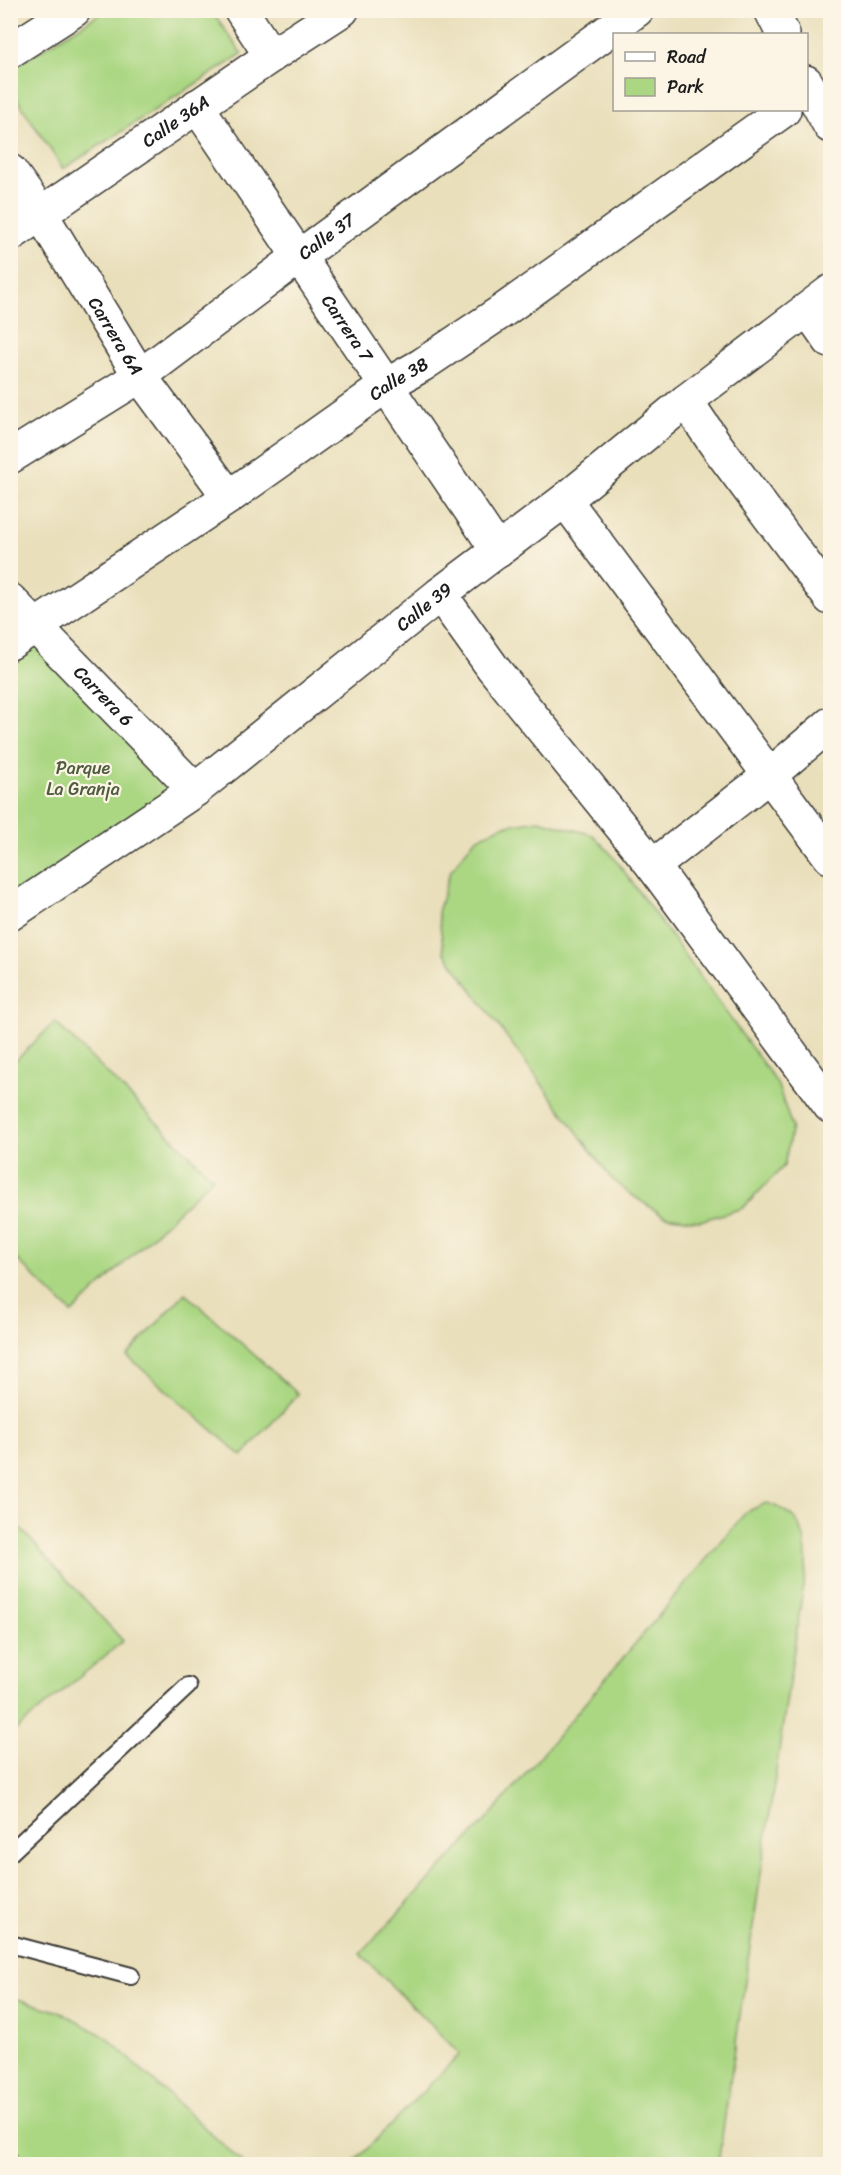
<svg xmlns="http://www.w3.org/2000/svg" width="841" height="2175" viewBox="0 0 841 2175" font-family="Sriracha,sans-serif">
<rect width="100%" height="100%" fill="#fcf5e5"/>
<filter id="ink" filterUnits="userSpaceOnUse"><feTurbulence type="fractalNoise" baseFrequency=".0167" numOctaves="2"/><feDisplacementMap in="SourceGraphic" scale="12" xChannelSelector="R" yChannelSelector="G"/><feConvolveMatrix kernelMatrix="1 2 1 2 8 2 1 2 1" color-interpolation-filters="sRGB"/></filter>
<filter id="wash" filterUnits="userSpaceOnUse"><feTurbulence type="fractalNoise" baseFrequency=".008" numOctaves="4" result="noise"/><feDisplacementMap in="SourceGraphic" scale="24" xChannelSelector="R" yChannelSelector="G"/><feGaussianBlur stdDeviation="1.35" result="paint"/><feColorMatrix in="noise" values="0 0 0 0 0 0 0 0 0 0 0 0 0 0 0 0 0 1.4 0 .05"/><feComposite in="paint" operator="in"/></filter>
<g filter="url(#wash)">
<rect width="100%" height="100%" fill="#e9dfbb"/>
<g fill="#abd783" stroke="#647a50" stroke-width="1.5">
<polygon points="104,11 212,11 242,54 63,169 11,90 11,69"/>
<polygon points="10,600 195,790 23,906 10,887"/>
<polygon points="539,820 593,835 613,856 777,1083 792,1127 784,1166 743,1208 700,1221 664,1216 630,1194 611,1178 444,952 438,912 450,872 474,840 502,826"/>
<polygon points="55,1022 213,1178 72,1313 11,1254 11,1065"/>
<polygon points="185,1293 298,1394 242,1456 127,1356"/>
<path d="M766,1503c36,10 41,30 40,65l-88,596h-366l108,-110 -100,-100 129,-137 257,-305z"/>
<polygon points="10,1517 123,1641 11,1734 10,1734"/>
<polygon points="11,1997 63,2013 106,2037 244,2164 11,2164"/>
</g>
</g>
<g filter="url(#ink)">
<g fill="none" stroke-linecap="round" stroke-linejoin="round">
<g stroke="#3b3934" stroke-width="20">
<g id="service">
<polyline points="10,1853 188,1686"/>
<polyline points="10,1944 131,1976"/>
</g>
</g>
<g stroke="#3b3934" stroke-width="36">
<g id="minor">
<polyline points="241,10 271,56"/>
<polyline points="771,10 783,34"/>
<polyline points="10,51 74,10"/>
<polyline points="806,82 830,126"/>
<path id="s1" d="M197,106l301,445"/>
<path id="s2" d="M10,171l31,43 99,162 89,121"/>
<path id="s3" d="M10,235l261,-179 71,-46"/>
<polyline points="808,310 830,341"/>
<polyline points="686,401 716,445 830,598"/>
<path id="s4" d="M10,457l130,-81 160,-120 337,-246"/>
<polyline points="565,500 830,857"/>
<polyline points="440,594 493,668 653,866 830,1106"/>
<path id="s5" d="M10,600l185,190"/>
<path id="s6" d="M10,643l219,-146 158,-112 35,-20 82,-55 280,-200"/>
<polyline points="653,866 770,775 830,724"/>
<path id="s7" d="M10,914l185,-124 245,-196 125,-94 121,-99 144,-109"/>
</g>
</g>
<polyline stroke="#3b3934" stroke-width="4" stroke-dasharray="1.5 4.5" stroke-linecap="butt" points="10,2152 24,2164"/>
<use href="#service" stroke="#fff" stroke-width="16"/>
<use href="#minor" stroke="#fff" stroke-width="33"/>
</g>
</g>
<g text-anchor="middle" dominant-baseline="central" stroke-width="4.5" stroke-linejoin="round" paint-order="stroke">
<g font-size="18" fill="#1c1c1c" stroke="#fcf5e5">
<text stroke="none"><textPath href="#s3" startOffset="201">Calle 36A</textPath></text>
<text stroke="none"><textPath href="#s4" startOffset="386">Calle 37</textPath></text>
<text stroke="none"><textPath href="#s1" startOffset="268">Carrera 7</textPath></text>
<text stroke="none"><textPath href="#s2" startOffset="196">Carrera 6A</textPath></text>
<text stroke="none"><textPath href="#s6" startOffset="470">Calle 38</textPath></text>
<text stroke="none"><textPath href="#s7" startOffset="516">Calle 39</textPath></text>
<text stroke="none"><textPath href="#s5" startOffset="134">Carrera 6</textPath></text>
</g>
<g font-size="18" fill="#4e5d40" stroke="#fcf5e5">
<text x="83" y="768">Parque<tspan x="83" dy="21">La Granja</tspan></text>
</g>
</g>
<rect width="841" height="2175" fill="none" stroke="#fcf5e5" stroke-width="36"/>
<rect x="613" y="33" width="195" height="78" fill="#fcf5e5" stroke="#a29e95" stroke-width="1.5"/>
<rect x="625" y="52" width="30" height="9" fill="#ffffff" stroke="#a29e95" stroke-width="1.5"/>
<text x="667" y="63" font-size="18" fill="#1c1c1c">Road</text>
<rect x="625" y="78" width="30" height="18" fill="#abd783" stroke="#a29e95" stroke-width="1.5"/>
<text x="667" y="93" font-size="18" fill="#1c1c1c">Park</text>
</svg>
